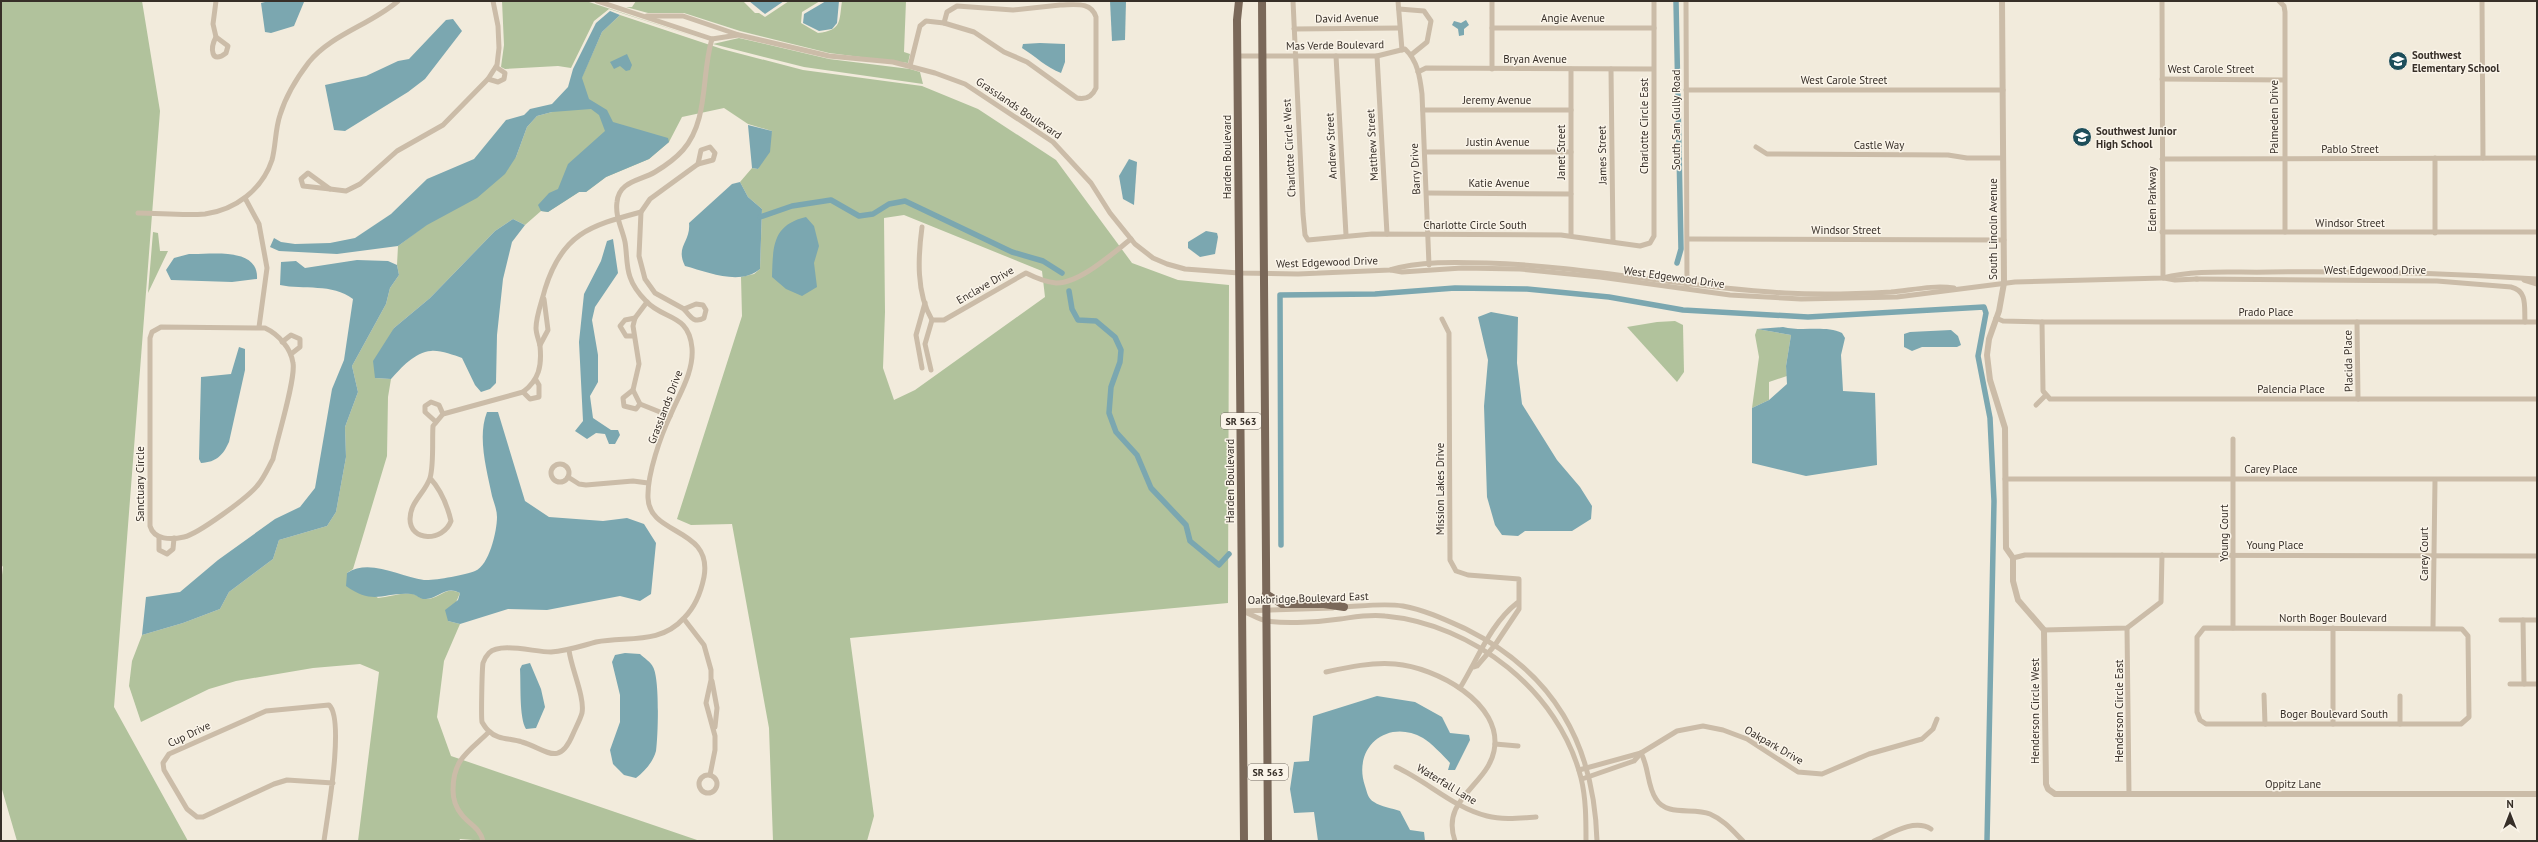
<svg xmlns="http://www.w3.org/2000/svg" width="2538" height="842" viewBox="0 0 2538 842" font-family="'PT Sans',sans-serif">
<rect width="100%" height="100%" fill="#f2ebdc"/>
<g fill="#b1c29c" fill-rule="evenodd">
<polygon points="1,1 142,1 160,111 114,707 188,841 17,841 1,786 1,583 3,567 1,564"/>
<polygon points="502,1 586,1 708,41 609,9 594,21 571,68 558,66 505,69 501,67 504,45"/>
<path d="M636,1h107l12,12h4l6,4 24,-16h31l-18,11 -1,11 17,10c24,-3 21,-11 24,-32h64l-2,51 6,2 -2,9 -79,-10 -89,-22 -56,-18h-36l-22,-6h6z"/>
<path d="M620,15l102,34 81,21 119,16 56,23 78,51 76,103 46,17 51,5 -1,318 -378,35 24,178 -7,25h-94l-4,-113 -37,-204 -41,1 -14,-6 65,-203 -1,-39 13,-3 6,-5 2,-60 -14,-12 -8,-15 12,-14 6,1 14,-38 -24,-7 -24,-16 -42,9 -13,25 -20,17 -43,18 -20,15h-7l-31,20 -7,-1 -16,14 -12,-6 -18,12 -65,67 -36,30 -19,50 16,1 -3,18 -1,59 -34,113 -6,4 31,25c10,-1 26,-6 35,-4 4,1 8,5 12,5 14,1 20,-14 35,-6l-12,28 12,3 -16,37 -7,56 14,39 249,85h-214l-26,-2 -1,2h-101l21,-169 -19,-8 -47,4 -77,13 -27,8 -68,33 -12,-36 3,-25 10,-26 41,-12 37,-14 9,-17 44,-33 6,-19 48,-14 9,-14 10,-55 -1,-30 13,-35 -6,-26 34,-62 4,-16 9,-13 -2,-10 1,-19 118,-89 11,-30 10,-11 15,-4 30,-35 20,-45zM904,215l138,56 3,26 -130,93 -21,10 -11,-32 2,-56 -1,-94z"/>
<polygon points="739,38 829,59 910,69 920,72 923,84 804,67 713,44"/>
<polygon points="153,232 158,233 160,251 168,251 148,293"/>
<polygon points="1675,321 1683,325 1684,372 1677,382 1627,327 1657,322"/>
<polygon points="1757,329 1791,335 1786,366 1787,376 1769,382 1769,400 1752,408 1759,357 1755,335"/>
</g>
<g fill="#7ba7b0">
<polygon points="269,1 308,1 304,2 294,26 271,33 265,32 261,3"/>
<polygon points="749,1 784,1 765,14"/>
<polygon points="826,1 839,1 837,23 832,29 819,31 803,23 804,14"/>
<polygon points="1110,1 1126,1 1125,40 1112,41"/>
<polygon points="610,11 620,15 602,32 582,78 589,99 607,110 613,122 668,138 669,142 649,159 606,177 586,192 579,192 548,212 541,211 538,205 549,193 558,189 568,164 605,131 599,115 591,109 552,112 537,116 527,127 516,157 505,174 477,198 427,225 398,246 337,254 279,251 270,247 274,238 281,242 295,244 330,243 355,238 391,214 427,179 474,159 506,120 524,115 530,109 552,104 568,87 573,69 596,23"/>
<polygon points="453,19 462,31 425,79 408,92 345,131 334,130 325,85 366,76 398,61 409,59 446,20"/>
<polygon points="1466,20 1469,25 1464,29 1464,35 1459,36 1458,29 1452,25 1454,21 1461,23"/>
<path d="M1040,43l25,1v18l-4,11c-14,-5 -26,-17 -39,-25l1,-4z"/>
<polygon points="627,54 632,65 630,70 626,71 620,66 614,69 610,62"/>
<polygon points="748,125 772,131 770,152 758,169 752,168"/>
<polygon points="1129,159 1137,162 1134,205 1123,199 1119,176"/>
<path d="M740,182l8,15 14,12 -2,60c-20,17 -52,3 -75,-3 -10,-20 6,-24 4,-43l43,-39z"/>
<path d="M806,217l8,9 5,20 -5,17 3,24 -15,9 -16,-7 -14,-12c1,-30 0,-52 34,-60z"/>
<path d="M513,219l12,6 -13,17 -9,37 -6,56 -1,48 -6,6 -9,3 -6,-7 -13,-27c-9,-3 -22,-8 -31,-7 -16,1 -30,17 -40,28l-16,-1 -2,-17 21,-33 36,-30 65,-67z"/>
<polygon points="1206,231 1217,233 1218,237 1215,254 1200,257 1188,248 1188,242"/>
<polygon points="613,239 618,273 595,307 592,320 598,355 598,382 590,396 593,418 611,430 618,430 620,435 615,444 609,444 605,434 596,433 587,439 575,431 583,421 579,342 584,294 601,261 607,241"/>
<path d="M189,254c21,1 70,-8 68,25l-25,3 -61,-2 -5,-10 8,-12z"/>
<path d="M357,260l31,1 9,4 2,10 -9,13 -4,16 -34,62 6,26 -13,35 1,30 -10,55 -9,14 -48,14 -6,19 -44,33 -9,17 -37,14 -41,12 4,-38 34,-5 38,-32 57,-41 25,-12 15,-19 17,-99 12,-29 9,-61c-21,-16 -49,-9 -73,-14l1,-23 15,-1 9,7z"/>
<polygon points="1491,312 1518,317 1517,363 1522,404 1557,460 1580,487 1592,506 1591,519 1572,531 1525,531 1518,536 1502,535 1495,525 1487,497 1484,406 1488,360 1478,317"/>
<path d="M1783,327c19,5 42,-2 59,6l3,5 -4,17 2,36 32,2 2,72 -71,11 -54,-13v-55l17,-8 18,-16 -1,-18 5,-31 -34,-6z"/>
<polygon points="1951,330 1958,336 1961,345 1957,347 1922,347 1912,351 1904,347 1904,334 1910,332"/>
<path d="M239,347l6,2v21l-16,72c-6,13 -12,20 -28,21l-2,-4 2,-82 30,-3z"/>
<path d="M487,412h11l27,89 24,16 54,4 24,-3 17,6 12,19 -5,51 -11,7 -20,-5 -73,14 -39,-1 -48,15 -12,-3 -3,-11 13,-10 2,-7c-14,-8 -21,5 -34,6 -6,1 -10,-5 -15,-5 -28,-2 -37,12 -65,-8l1,-13c23,-15 53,4 77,7 9,1 41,-5 51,-9 14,-5 22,-40 22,-54 0,-7 -3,-14 -5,-21 -5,-25 -15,-59 -5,-84z"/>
<path d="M625,653l15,1c4,4 11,8 13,13 7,12 5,69 3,84 -3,11 -11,20 -20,27l-12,-3 -11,-11 -3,-14 10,-28v-27l-8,-33 3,-7z"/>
<path d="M530,663l11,26 4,18 -9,21 -10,1c-7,-12 -5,-44 -6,-60l2,-4z"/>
<path d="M1377,696l38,6 27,15 8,16 19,2 1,5 -15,30h-7l2,-7c-6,-7 -20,-21 -27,-25 -36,-20 -71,10 -58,48 2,6 3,13 9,16 7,5 18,6 26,9l10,19 14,2 1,9h-107l-4,-29 -20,1 -4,-24 4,-27 15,-1 4,-45z"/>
</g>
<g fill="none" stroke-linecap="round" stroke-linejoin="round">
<g stroke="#7ba7b0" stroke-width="5.5">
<polyline points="1676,1 1681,249 1677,263"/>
<polyline points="760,217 792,206 831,200 859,216 873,214 889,204 905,201 1012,252 1043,261 1062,273"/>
<polyline points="1069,291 1072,309 1078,320 1096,321 1115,337 1121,350 1120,362 1111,387 1109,413 1116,432 1137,455 1151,488 1186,525 1190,541 1219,565 1229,554"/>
<polyline points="1281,545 1280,295 1375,294 1455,288 1527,289 1609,297 1683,310 1808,317 1984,307 1986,313 1978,356 1990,418 1994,501 1987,841"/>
</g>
<g stroke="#cbbca8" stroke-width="5">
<polyline points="216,1 213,24 216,37"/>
<polyline points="597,1 712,39 738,35"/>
<polyline points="1293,1 1303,214 1305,235 1308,240 1372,234 1561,235 1640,246 1650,243 1654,236 1654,1"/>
<polyline points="1398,1 1402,50"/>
<polyline points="1686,1 1687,287"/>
<polyline points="2162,1 2163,278"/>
<polyline points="2279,1 2284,6 2285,12 2285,232"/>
<polyline points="2482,1 2483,158"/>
<path d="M1060,5c14,0 31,-4 36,12v71c-4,9 -10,12 -19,10l-50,-36 -23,-10 -30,-20 -30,-9 3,-11 10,-6 56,4z"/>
<polyline points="1399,9 1424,11 1431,21 1427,42 1411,55"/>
<path d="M647,16h36l56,19 90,21 64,6 42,11 30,11 88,58 38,41 19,30 25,31 18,14 14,6 18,5 54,4 59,1 92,-4c28,-9 67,-8 97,-7 100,3 198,25 298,30 35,2 71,1 106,-1 21,-2 42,-7 63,-4"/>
<polyline points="1492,28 1654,28"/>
<polyline points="1294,29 1399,28"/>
<path d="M216,37l12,9 -2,7c-15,12 -16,-5 -10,-16z"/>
<path d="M1237,56h140l28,-7c13,12 15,29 17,45l7,171"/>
<polyline points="1336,56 1346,235"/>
<polyline points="1377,56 1387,234"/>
<polyline points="910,66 920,26 926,21 944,23"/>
<polyline points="1492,69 1492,1"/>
<polyline points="1611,69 1613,241"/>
<polyline points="1418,72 1426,68 1653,69"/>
<polyline points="488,79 498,82 504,79 505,73 496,67"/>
<polyline points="2162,79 2284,80"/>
<polyline points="1686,90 2003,90"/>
<polyline points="1423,110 1571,110"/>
<polygon points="710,147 715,153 713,160 698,164 701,150"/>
<polyline points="1756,147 1767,154 1774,154 1948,155 1967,158 2003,158"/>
<polyline points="1425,152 1571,152"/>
<polyline points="2435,158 2435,233"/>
<polyline points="2162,159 2537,158"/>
<polygon points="308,173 330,189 303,186 301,179"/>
<polyline points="330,189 346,191 360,184 397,151 443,125 488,79 497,65 499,48 498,26 493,1"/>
<polyline points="1427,193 1571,194"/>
<polyline points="245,198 259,224 267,268 259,327"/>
<path d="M138,213c21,0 45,3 67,1 30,-4 57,-24 67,-54 4,-15 3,-30 8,-45 6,-20 16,-36 29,-53 23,-28 61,-37 89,-61"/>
<path d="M922,227c-4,30 -6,66 10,93"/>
<polyline points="2162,232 2537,232"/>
<polyline points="1571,235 1571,69"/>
<polyline points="1688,239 2004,240"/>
<path d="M1391,270l11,2 60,-4 58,1 80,8 130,18 71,4 96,-2 118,-15 148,-4c34,-9 73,-5 108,-6 89,-1 177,1 266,7"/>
<polyline points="2164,278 2175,280 2197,279"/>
<path d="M2196,279l241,2 74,6c17,4 13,20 14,35"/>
<polyline points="2524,280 2537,284"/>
<polyline points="647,302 635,318 633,326 639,364 633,390 640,404 670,416"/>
<path d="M696,304l7,1 3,5 -2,8c-10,6 -14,-2 -20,-9z"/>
<polyline points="684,309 655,293 645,279 639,256 641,212 650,199 698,164"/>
<polyline points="1996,318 2003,321 2042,322 2537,322"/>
<polyline points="1442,319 1449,333 1450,560 1456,571 1468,575 1519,579 1519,609 1495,645 1477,666 1474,667"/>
<polyline points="2042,322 2043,391 2050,399 2537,399"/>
<polyline points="2357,322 2358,399"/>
<path d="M161,327l104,1c13,6 26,20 28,35 3,16 -16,76 -20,96 -5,9 -9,19 -16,27 -10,12 -59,48 -73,51 -13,3 -30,3 -34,-11v-188l2,-6z"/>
<polyline points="634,336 626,336 620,326 625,320 635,318"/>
<polyline points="282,342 291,335 300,339 300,347 291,354"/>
<polyline points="540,345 548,330 544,299"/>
<polyline points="922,368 916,335 925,303"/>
<path d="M931,370l-6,-26 7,-24h12l82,-47c10,5 19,9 30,10 23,1 57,-30 75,-44"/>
<polyline points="633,390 623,398 624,406 636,409 640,404"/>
<polyline points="523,392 530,399 539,397 539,385 536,380"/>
<polyline points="2036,405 2045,396"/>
<polyline points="436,422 425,412 425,406 431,402 439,405 443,414"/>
<polyline points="2233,439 2233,628"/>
<circle cx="560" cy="473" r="9"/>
<polyline points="568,477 579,484 586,485 633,481 648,483"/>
<path d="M430,478c11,12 17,26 21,43 -8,21 -41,21 -41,-2 0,-17 15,-26 20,-41 4,-13 2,-38 3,-52l10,-12 80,-22c16,-12 19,-26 17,-46 -1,-6 -4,-12 -4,-18 0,-12 6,-27 9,-39 17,-55 44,-63 96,-77"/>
<polyline points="2005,479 2537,479"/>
<polyline points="159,537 159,550 167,554 173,549 174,538"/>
<polyline points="2013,558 2025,555 2537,556"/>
<path d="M1343,607c20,-1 41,-4 60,-1 22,4 43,14 63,23 88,44 128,115 131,212"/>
<polyline points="1242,611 1333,608"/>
<path d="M1245,612c7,3 15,8 22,9 20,3 52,1 73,-2 15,-2 29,-5 45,-3 88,8 174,75 196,162 5,20 5,42 5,63"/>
<polyline points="684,619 704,645 711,670 711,680 706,703 715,736 715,750 710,775"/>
<polyline points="2501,620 2537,620"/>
<polyline points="2523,620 2524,684"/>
<polyline points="2127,628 2129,794"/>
<polygon points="2204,628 2462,629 2468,636 2469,717 2461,724 2206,724 2200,720 2197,712 2197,637"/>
<polyline points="2433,628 2435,480"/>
<polyline points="2044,630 2127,628 2161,602 2162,555"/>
<path d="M569,650c2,18 16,47 13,63 -2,7 -6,14 -9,21 -14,34 -27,15 -51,8 -11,-4 -25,-2 -33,-11 -3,-2 -5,-6 -7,-9 -1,-5 0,-53 1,-59 1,-3 3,-7 6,-10 11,-11 45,-1 62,-1 16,-1 30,-6 45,-10 31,-6 64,3 88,-24 11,-11 17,-26 20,-41 9,-50 -55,-41 -56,-79 -1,-24 13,-63 23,-84 9,-21 23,-43 21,-66 -3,-35 -29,-28 -46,-47 -7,-7 -13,-15 -16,-24 -4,-11 -3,-24 -5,-35 -3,-14 -10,-25 -8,-40 2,-21 23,-21 38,-30 10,-6 20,-13 28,-22 26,-30 18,-75 29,-111"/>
<path d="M1326,672c23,-5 46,-10 69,-8 40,3 109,39 99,87 -7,35 -54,48 -39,90"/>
<polyline points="712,681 717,708 715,727"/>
<polyline points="2510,684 2537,684"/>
<path d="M1460,688c18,-29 30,-64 57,-85"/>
<polyline points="2264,695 2265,724"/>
<polyline points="2333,724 2333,628"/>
<polyline points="2400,724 2400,696"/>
<polyline points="1495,744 1518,746"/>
<path d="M1641,753c8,14 6,33 15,46 11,18 37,8 54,15 14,6 23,17 33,27"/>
<path d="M1396,767c31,14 58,41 91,49 16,4 33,2 49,1"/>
<polyline points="1579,770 1641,753"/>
<circle cx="708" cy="784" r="9"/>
<polyline points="1582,779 1634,761 1641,753 1677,731 1703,726 1723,730 1747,739 1798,772 1822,774 1869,754 1922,739 1933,729 1937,719"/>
<path d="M324,841c3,-23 21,-122 5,-136l-63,6 -97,43 -6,9 1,7 23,39 10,8h6l71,-33 13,-4 46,3"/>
<path d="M483,841c-3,-13 -13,-16 -21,-26 -6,-7 -9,-16 -9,-25 0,-31 15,-38 36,-58"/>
<path d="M1874,841c16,-7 40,-23 57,-12"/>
</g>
<polyline stroke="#cbbca8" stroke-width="6" points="2002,1 2004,283 1999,311 1989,339 1987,355 1990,380 2005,428 2006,548 2013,558 2013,581 2018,600 2044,630 2046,784 2048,789 2055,794 2537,794"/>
<g stroke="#7a6859" stroke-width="8">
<polyline points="1239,1 1237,20 1244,841"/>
<polyline points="1262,1 1268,841"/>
<polyline points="1266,594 1282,604 1324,604 1344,607"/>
</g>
</g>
<defs>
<g id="school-disc" transform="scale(1)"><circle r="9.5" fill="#1d4e5a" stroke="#faf4e9"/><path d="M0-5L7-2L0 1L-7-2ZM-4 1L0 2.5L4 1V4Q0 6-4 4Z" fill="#fff"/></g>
</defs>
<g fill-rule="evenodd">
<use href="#school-disc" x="2398" y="61"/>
<use href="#school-disc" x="2082" y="137"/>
</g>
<g text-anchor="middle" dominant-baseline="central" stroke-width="3" stroke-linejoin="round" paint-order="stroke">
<g fill="#faf4e9" stroke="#726a62" stroke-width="1">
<rect x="1221" y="413" width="40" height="16" rx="3"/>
<rect x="1248" y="764" width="40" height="16" rx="3"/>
</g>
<g font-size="10" font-weight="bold" fill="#372f28">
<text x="1241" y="421">SR 563</text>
<text x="1268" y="772">SR 563</text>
</g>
<g font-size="11" fill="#372f28" stroke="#faf4e9">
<text transform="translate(1347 18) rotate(-1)">David Avenue</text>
<text x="1573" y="18">Angie Avenue</text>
<text transform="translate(1335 45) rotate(-1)">Mas Verde Boulevard</text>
<text x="1535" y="59">Bryan Avenue</text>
<text x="2211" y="69">West Carole Street</text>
<text x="1844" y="80">West Carole Street</text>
<text x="1497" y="100">Jeremy Avenue</text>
<text transform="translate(1019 108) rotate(34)">Grasslands Boulevard</text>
<text transform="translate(2274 117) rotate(-90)">Palmeden Drive</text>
<text transform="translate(1676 120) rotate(-90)">South San Gully Road</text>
<text transform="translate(1644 126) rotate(-90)">Charlotte Circle East</text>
<text x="1498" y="142">Justin Avenue</text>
<text transform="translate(1372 145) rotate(-93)">Matthew Street</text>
<text x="1879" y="145">Castle Way</text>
<text transform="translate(1331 146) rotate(-93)">Andrew Street</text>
<text transform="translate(1289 148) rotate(-93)">Charlotte Circle West</text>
<text x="2350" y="149">Pablo Street</text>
<text transform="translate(1561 152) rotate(-90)">Janet Street</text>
<text transform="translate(1602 155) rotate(-91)">James Street</text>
<text transform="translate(1227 157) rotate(-90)">Harden Boulevard</text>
<text transform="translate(1415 169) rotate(-93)">Barry Drive</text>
<text x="1499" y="183">Katie Avenue</text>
<text transform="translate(2152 199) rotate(-90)">Eden Parkway</text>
<text x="2350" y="223">Windsor Street</text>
<text x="1475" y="225">Charlotte Circle South</text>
<text transform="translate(1993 229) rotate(-90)">South Lincoln Avenue</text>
<text x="1846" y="230">Windsor Street</text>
<text transform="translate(1327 262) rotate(-2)">West Edgewood Drive</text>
<text x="2375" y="270">West Edgewood Drive</text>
<text transform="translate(1674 277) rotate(8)">West Edgewood Drive</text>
<text transform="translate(985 285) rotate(-30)">Enclave Drive</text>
<text x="2266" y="312">Prado Place</text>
<text transform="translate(2348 361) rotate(-91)">Placida Place</text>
<text x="2291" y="389">Palencia Place</text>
<text transform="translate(665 407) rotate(-69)">Grasslands Drive</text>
<text x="2271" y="469">Carey Place</text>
<text transform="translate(1230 481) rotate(-90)">Harden Boulevard</text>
<text transform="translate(140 484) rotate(-90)">Sanctuary Circle</text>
<text transform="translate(1440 489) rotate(-90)">Mission Lakes Drive</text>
<text transform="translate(2224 533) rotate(-90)">Young Court</text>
<text x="2275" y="545">Young Place</text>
<text transform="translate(2424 554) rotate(-90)">Carey Court</text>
<text transform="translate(1308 598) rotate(-2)">Oakbridge Boulevard East</text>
<text x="2333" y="618">North Boger Boulevard</text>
<text transform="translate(2035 711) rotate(-90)">Henderson Circle West</text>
<text transform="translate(2119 711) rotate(-90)">Henderson Circle East</text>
<text x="2334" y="714">Boger Boulevard South</text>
<text transform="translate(189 734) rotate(-25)">Cup Drive</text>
<text transform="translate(1774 745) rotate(30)">Oakpark Drive</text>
<text transform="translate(1447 784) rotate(31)">Waterfall Lane</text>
<text x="2293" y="784">Oppitz Lane</text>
</g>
<g font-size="11" font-weight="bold" fill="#372f28" stroke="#faf4e9" text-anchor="start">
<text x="2412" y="55">Southwest<tspan x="2412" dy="13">Elementary School</tspan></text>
<text x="2096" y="131">Southwest Junior<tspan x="2096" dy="13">High School</tspan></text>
</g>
</g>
<rect width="2538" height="842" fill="none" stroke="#372f28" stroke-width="4"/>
<g transform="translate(2510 814)" stroke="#faf4e9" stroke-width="3" paint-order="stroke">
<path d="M0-3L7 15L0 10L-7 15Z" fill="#372f28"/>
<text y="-6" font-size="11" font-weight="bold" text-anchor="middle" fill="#372f28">N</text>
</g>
</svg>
